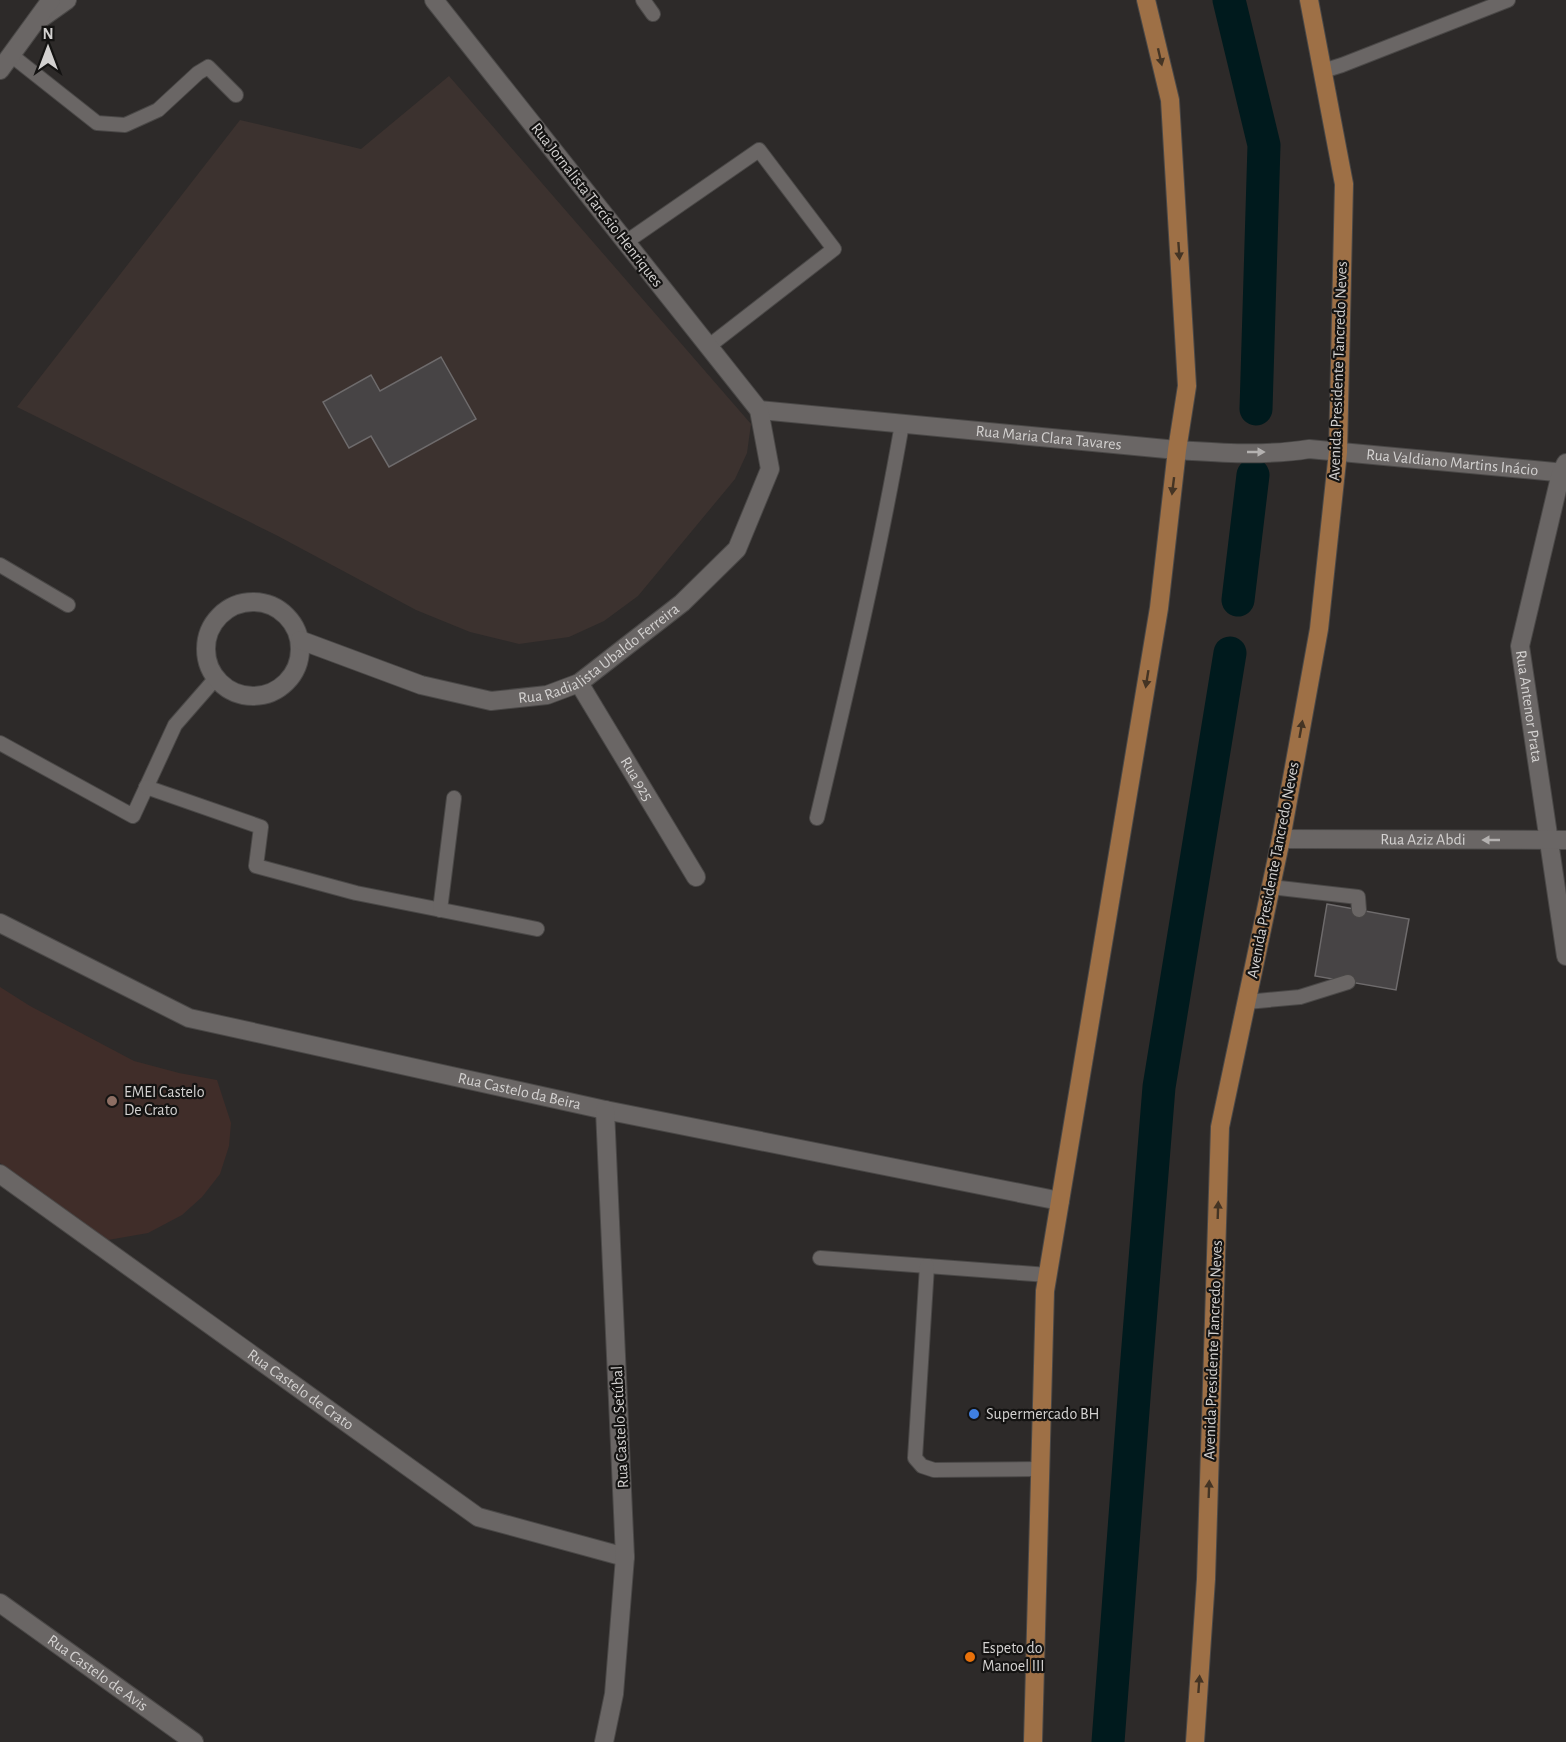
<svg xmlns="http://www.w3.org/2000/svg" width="1566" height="1742" viewBox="0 0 1566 1742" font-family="'Alegreya Sans',sans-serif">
<rect width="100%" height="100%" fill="#2d2a29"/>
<polygon fill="#3c322f" points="449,76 751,424 747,453 735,479 638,596 604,621 569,637 519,644 470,632 416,610 276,535 17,407 240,120 361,149"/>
<polygon fill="#402d29" points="0,987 30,1006 134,1061 179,1073 217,1080 231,1123 229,1146 220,1174 202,1197 182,1215 148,1233 108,1240 0,1163"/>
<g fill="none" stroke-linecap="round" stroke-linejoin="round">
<g stroke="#001a1d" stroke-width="33">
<polyline points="1229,0 1264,145 1256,409"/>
<polyline points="1238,600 1253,475"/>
<polyline points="1108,1742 1136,1371 1159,1087 1230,653"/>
</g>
</g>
<g fill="#474445" stroke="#6e6b6c" stroke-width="1.5">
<polygon points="441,357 476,419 389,467 371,436 349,448 323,402 371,375 380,391"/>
<polygon points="1327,904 1409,919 1396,990 1315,976"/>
</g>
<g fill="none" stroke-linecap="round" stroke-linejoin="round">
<g stroke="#4a4847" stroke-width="16">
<g id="service">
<polyline points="643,0 653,14"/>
<polyline points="11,55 97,123 125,125 158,110 198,73 208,67 236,95"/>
<polyline points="1323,71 1342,65 1508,0"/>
<polyline points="626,242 759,150 834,249 709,346"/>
<polyline points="0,565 68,605"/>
<polyline points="0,743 133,816 175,725 216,678"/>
<polyline points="146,787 261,827 256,866 356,893 537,929"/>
<path d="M817,818c31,-131 62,-261 85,-394"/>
<polyline points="1271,887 1358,897 1359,910"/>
<polyline points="440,910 454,798"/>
<polyline points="1247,1002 1300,997 1348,982"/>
<polyline points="820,1258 1048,1275"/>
<polyline points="927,1266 915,1458 922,1466 934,1470 1040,1469"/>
</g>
</g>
<g stroke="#4a4847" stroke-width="20">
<g id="minor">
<path id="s1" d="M759,410l418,40c44,3 89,6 132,-1l257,24"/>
<path id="s2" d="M1566,463l-5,10 -41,173 46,310"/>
<circle cx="253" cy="649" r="47"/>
<path id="s3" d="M300,640l121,45 70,16 56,-6 32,-12 103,-80 55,-54 33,-80 -11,-59 -325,-410"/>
<path id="s4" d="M579,683l117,194"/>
<path id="s5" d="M1281,839l285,1"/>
<path id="s6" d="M0,923l189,95 416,92 455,91"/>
<path id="s7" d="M0,1174l478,343 147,40"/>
<path id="s8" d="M0,1603l194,139"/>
<polyline points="604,1742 614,1694 625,1557 605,1110"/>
</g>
</g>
<g stroke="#4a4847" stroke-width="20">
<g id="tertiary">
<polyline points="43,17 67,0"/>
<polyline points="0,70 51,0"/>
</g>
</g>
<g stroke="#4a4847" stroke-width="20">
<g id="primary">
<polyline points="1033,1742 1045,1291 1159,608 1177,450 1187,386 1170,100 1146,0"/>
<polyline points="1195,1742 1206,1579 1220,1127 1281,839 1319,629 1338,452 1344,184 1309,0"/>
</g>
</g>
<use href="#service" stroke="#6a6665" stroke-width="14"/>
<use href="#minor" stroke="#6a6665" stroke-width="18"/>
<use href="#tertiary" stroke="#6a6665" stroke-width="18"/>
<use href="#primary" stroke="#9e7046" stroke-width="18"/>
</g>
<defs><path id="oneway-solid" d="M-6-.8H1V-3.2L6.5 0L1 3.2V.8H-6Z" transform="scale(1.5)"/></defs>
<g fill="#443424">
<use href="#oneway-solid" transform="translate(1160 57) rotate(77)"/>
<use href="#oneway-solid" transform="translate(1179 251) rotate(86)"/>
<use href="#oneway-solid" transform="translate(1173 486) rotate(97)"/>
<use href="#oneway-solid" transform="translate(1147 679) rotate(99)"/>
<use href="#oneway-solid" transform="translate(1301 729) rotate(-80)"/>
<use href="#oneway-solid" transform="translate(1218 1210) rotate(-88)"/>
<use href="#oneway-solid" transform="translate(1209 1489) rotate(-88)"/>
<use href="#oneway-solid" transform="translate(1199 1684) rotate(-86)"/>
</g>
<g fill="#b4b1b0">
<use href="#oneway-solid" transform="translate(1256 452)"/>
<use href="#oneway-solid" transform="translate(1491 840) rotate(-180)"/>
</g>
<circle fill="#8d6e63" stroke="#141312" stroke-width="2" cx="112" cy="1101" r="6"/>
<circle fill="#3f7fe0" stroke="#141312" stroke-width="2" cx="974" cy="1414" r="6"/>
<circle fill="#e8710a" stroke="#141312" stroke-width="2" cx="970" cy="1657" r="6"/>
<g text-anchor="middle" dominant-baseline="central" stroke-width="4.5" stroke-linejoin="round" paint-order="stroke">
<g font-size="16" fill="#d3d1d0" stroke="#141312">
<text transform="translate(597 205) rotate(52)">Rua Jornalista Tarcísio Henriques</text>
<text transform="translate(1338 371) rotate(-88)">Avenida Presidente Tancredo Neves</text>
<text stroke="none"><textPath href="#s1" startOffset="291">Rua Maria Clara Tavares</textPath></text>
<text stroke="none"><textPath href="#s1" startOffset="696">Rua Valdiano Martins Inácio</textPath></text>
<text stroke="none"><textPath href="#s3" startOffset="322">Rua Radialista Ubaldo Ferreira</textPath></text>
<text stroke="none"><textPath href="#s2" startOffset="250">Rua Antenor Prata</textPath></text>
<text stroke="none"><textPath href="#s4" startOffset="112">Rua 925</textPath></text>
<text stroke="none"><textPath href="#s5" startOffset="142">Rua Aziz Abdi</textPath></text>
<text transform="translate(1273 870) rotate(-79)">Avenida Presidente Tancredo Neves</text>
<text stroke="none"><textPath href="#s6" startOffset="550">Rua Castelo da Beira</textPath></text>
<text transform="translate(1213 1350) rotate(-88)">Avenida Presidente Tancredo Neves</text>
<text stroke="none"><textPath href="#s7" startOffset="370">Rua Castelo de Crato</textPath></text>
<text transform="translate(620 1427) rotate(-93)">Rua Castelo Setúbal</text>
<text stroke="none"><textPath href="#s8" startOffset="120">Rua Castelo de Avis</textPath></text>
</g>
<g font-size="16" fill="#d3d1d0" stroke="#141312" text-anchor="start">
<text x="124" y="1092">EMEI Castelo<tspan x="124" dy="18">De Crato</tspan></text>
<text x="986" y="1414">Supermercado BH</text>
<text x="982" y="1648">Espeto do<tspan x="982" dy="18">Manoel III</tspan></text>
</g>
</g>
<g transform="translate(48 48)" stroke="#141312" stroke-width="4.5" paint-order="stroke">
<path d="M0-4.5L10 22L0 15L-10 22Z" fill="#d3d1d0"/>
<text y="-9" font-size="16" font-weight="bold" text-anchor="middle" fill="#d3d1d0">N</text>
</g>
</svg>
